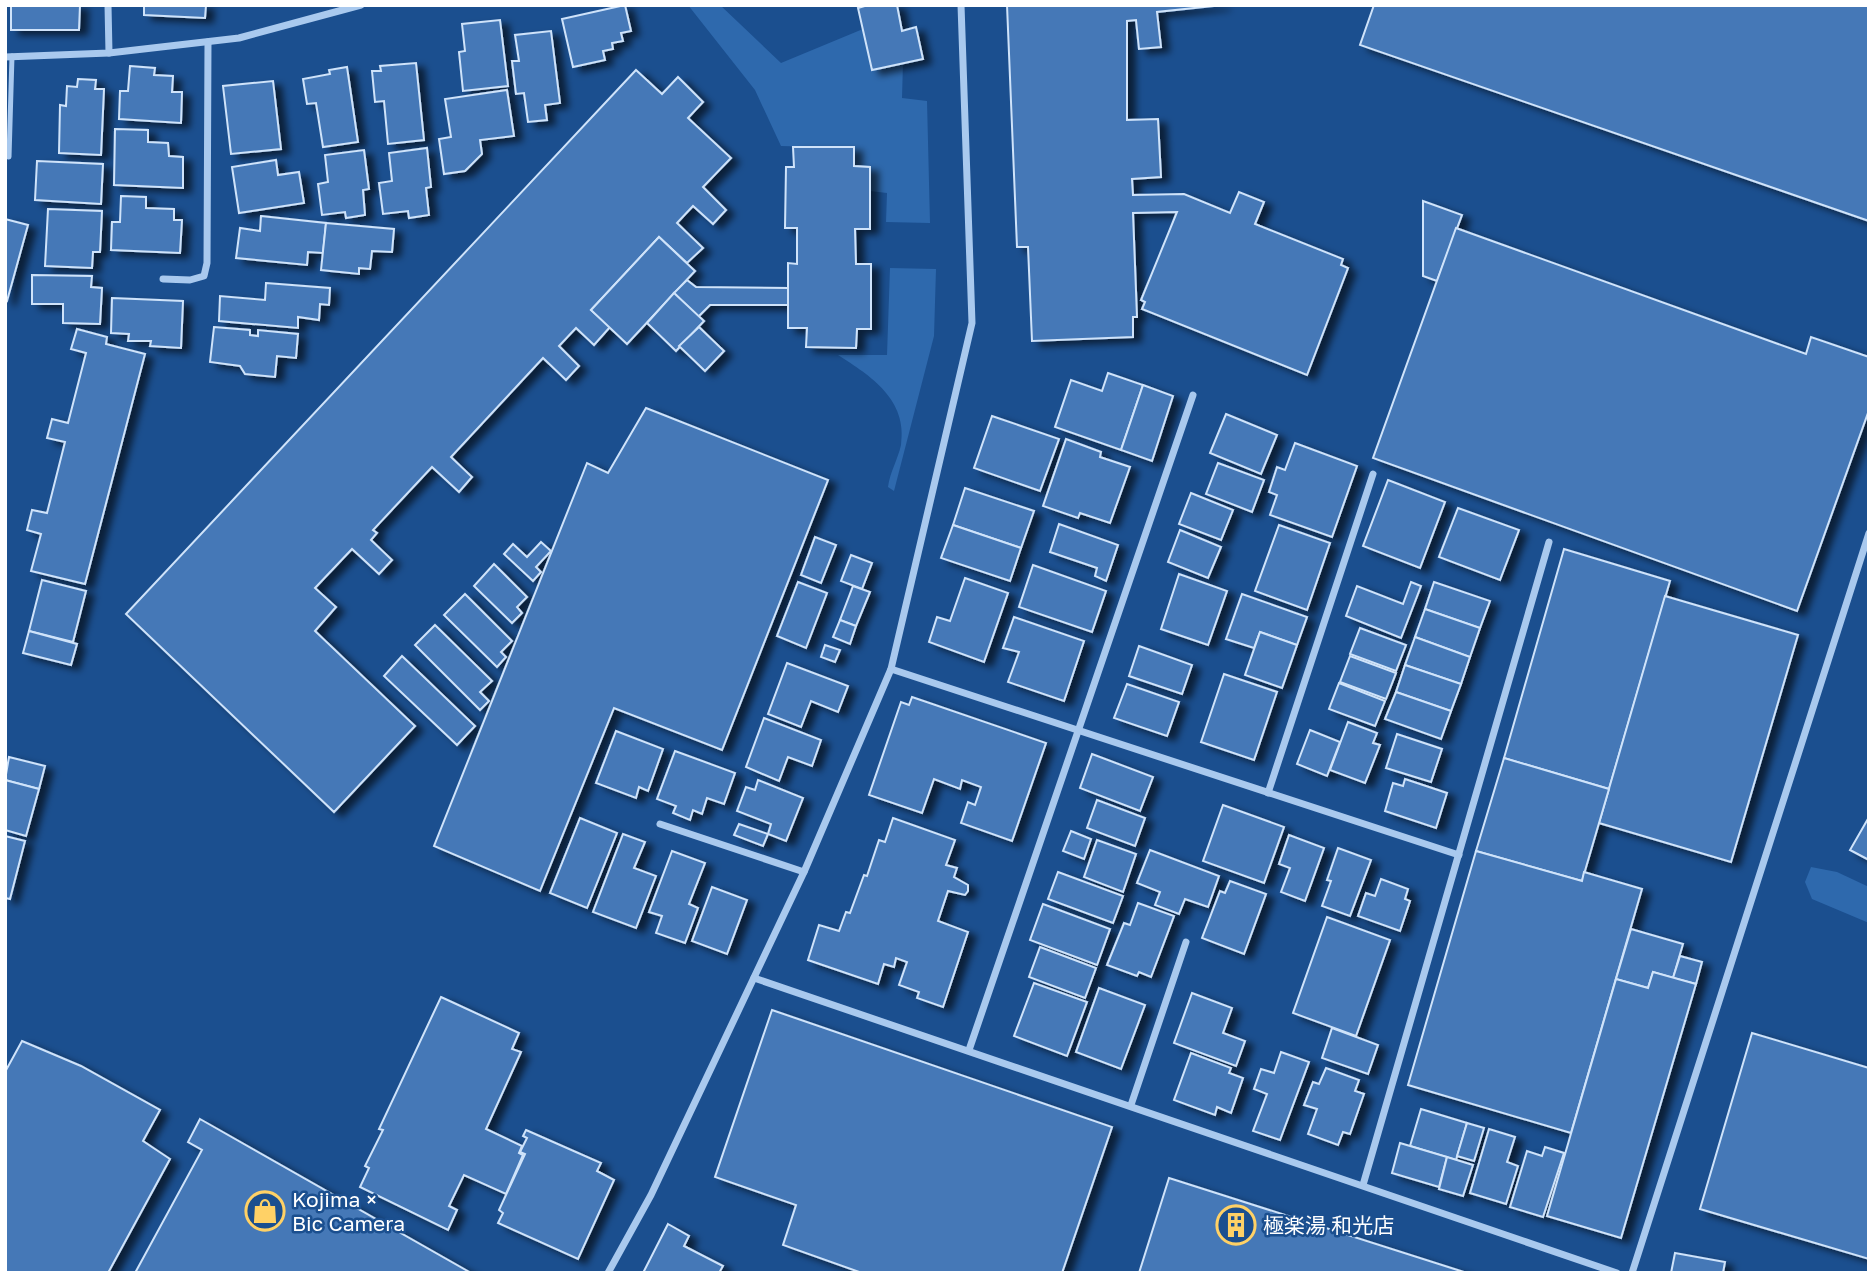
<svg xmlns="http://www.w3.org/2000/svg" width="1874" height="1278" viewBox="0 0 1874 1278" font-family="'Golos Text','Noto Sans JP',sans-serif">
<defs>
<filter id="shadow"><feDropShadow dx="8" dy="4.5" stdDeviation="3.5" flood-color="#0009"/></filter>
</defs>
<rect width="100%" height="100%" fill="#1b4f8f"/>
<g fill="#2e69ad">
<polygon points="688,5 720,5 781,63 863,29 872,70 903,63 902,98 927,101 930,223 886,222 887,193 870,191 870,167 854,166 854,148 781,146 755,90"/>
<path d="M890,268l46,1 -2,67 -40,155 -6,-4c2,-15 10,-28 13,-42 7,-45 -30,-69 -63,-90h49z"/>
<polygon points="1811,867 1837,872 1869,887 1869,923 1812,899 1805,882"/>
</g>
<g fill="#4478b7" stroke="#cfe3fa" stroke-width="2" filter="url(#shadow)">
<polygon points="11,5 80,5 79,30 11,30"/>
<polygon points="144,5 206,5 205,18 144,15"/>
<polygon points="625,5 631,31 621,33 623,41 612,43 613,49 603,51 605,60 573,67 562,19"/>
<polygon points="868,5 897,5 902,31 916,27 923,59 872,70 858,8"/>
<polygon points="1007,5 1223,5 1157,12 1161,47 1139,49 1136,20 1127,21 1127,120 1158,119 1161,177 1132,179 1133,195 1184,194 1230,213 1239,192 1264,202 1255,224 1343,259 1341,265 1348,268 1307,375 1142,309 1145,302 1141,300 1177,212 1133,213 1137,317 1133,317 1133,337 1032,341 1028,247 1017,247"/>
<polygon points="1374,5 1869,5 1869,221 1360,45"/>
<polygon points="500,20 508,86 463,91 459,52 465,51 462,24"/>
<polygon points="551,31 560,103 545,105 547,120 528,122 524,93 516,94 512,61 519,61 515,35"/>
<polygon points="416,63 424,140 388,144 384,101 375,102 372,71 381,71 380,66"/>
<polygon points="130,66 155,68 154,75 173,76 172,92 182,92 181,123 119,119 120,91 128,91"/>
<polygon points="347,67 358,142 323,147 316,103 307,104 303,79 330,74 329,70"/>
<polygon points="636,70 662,94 678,77 703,102 688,118 731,158 703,187 726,210 713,224 693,206 677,223 703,248 687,263 659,237 591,310 610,327 594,345 576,328 559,346 579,366 566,380 543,358 451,457 472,477 459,492 432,467 373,530 377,533 371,540 392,560 379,574 352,549 315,588 336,607 315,631 415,726 334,812 126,614"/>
<polygon points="78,79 96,80 95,89 104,89 101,155 59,153 60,105 66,106 67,86 77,87"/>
<polygon points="273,81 281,149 231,154 223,86"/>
<polygon points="507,90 514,136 480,140 482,154 465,171 444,174 439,139 451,137 445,99"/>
<polygon points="115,129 148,130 148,142 168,143 169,156 183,157 183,188 114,185"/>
<polygon points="793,147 854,147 854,166 870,167 870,229 855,229 856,264 871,264 871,329 857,329 856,348 806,347 807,328 788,328 788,263 797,264 797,228 785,228 786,167 794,167"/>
<polygon points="427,148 431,187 426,188 429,215 409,218 408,211 383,214 379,183 392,181 389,153"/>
<polygon points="364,150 369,189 363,190 365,215 346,218 345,212 322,215 318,184 328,182 325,155"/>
<polygon points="276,160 278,175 299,172 304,203 239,213 232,167"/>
<polygon points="37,161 103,164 101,204 35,200"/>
<polygon points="121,196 146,197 146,208 174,209 174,220 182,220 180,253 111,250 112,222 120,222"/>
<polygon points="1423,201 1462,215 1437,281 1423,276"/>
<polygon points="48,209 102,211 100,252 93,252 92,268 45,266"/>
<polygon points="261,216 326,223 323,253 308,252 307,265 236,258 240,228 260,231"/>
<polygon points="5,219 28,225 7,301 5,300"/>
<polygon points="326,223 394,229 392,252 372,251 370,269 359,268 359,274 321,270"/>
<polygon points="1456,228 1806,354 1811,337 1869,357 1869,410 1797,611 1373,458"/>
<polygon points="659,237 695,271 627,344 591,310"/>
<polygon points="32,275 92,276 91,287 102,288 100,324 63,323 63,304 32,304"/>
<polygon points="687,280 696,287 788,288 788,305 710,305 698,317 674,293"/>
<polygon points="266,283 330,288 329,305 320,304 319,320 298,317 298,328 219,321 220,296 265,300"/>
<polygon points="674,293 704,321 676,351 647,323"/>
<polygon points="112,298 183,301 181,348 150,346 151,341 128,341 129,334 111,333"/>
<polygon points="214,327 250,330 250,335 258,336 258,330 298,334 296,358 277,356 275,377 245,374 240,366 210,362"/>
<polygon points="699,327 724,351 705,371 679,346"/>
<polygon points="77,329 107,337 106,344 145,354 85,584 31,571 41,534 27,530 32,510 47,513 65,442 47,438 52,419 68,423 86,353 71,349"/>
<polygon points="1108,373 1143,385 1121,450 1055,427 1071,380 1102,391"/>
<polygon points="1143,385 1173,396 1152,461 1121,450"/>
<polygon points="646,408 828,480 722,750 614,708 540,891 434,846 587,463 608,473"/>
<polygon points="1226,414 1277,435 1261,474 1210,453"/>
<polygon points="992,416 1059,439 1040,491 974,468"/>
<polygon points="1066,439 1101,452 1100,457 1130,467 1110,523 1080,513 1078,518 1043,506"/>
<polygon points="1295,443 1357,466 1332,537 1270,515 1277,495 1269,492 1277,467 1285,470"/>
<polygon points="1218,463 1264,480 1252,512 1206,494"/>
<polygon points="1388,480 1445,502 1420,568 1363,546"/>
<polygon points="965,488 1034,511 1021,548 953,525"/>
<polygon points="1191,493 1233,510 1221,540 1179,524"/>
<polygon points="1458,508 1519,530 1500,580 1439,557"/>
<polygon points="1059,524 1118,545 1106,581 1095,576 1097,568 1050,552"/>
<polygon points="953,525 1021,548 1010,581 941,558"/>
<polygon points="1279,525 1330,543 1307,610 1255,591"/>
<polygon points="1180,530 1221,547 1208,578 1168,562"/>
<polygon points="815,537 836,545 821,583 801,575"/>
<polygon points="541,542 551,551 536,567 541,572 533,581 504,554 513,544 527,557"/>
<polygon points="1564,549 1670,581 1609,789 1504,758"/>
<polygon points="851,555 872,563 862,589 841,581"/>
<polygon points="494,564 527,597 517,607 522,613 512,623 474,586"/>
<polygon points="1033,565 1106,591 1092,632 1019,607"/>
<polygon points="1179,574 1227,591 1208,645 1161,629"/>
<polygon points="965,578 1008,593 984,662 929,642 937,617 950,621"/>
<polygon points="42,580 86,591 73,642 29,631"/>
<polygon points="798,582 827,593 806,648 777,636"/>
<polygon points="1411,582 1421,586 1401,638 1346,616 1357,586 1403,604"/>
<polygon points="1434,582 1490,601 1480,628 1425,609"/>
<polygon points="853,586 870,592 856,626 840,620"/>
<polygon points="465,594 512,641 501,652 506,657 497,667 444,615"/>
<polygon points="1242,594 1307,617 1297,645 1260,632 1254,648 1226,639"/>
<polygon points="1665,596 1798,635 1731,862 1599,823"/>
<polygon points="1425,609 1480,628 1470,657 1415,637"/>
<polygon points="1014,617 1084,641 1064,701 1008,682 1019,652 1003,648"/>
<polygon points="840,620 856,626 850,644 833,637"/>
<polygon points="435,625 492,681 480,692 489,701 480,710 415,645"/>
<polygon points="1360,628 1406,645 1396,671 1350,654"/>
<polygon points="29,631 77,644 71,665 23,653"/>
<polygon points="1260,632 1297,645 1282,688 1245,675"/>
<polygon points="1415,637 1470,657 1461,684 1405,665"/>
<polygon points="825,645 840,650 835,662 821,657"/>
<polygon points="1139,646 1192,665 1182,694 1129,676"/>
<polygon points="402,656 475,726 457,745 384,676"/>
<polygon points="1350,656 1396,673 1386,699 1340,682"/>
<polygon points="787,663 848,686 838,712 811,701 801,727 768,714"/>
<polygon points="1405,665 1461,684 1451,711 1396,692"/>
<polygon points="1224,674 1277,692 1254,760 1201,742"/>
<polygon points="1339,683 1385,701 1375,726 1329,709"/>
<polygon points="1127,684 1179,702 1167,736 1114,718"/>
<polygon points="1396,692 1451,711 1441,739 1385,719"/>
<polygon points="912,697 1046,743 1012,841 961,823 968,802 975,805 981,787 962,780 960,789 934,779 922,813 869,795 901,702 909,705"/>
<polygon points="764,718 821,740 812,766 788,757 779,781 746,767"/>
<polygon points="1348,722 1377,733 1373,743 1380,745 1365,783 1330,770"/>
<polygon points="1310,730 1340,742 1327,776 1297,764"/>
<polygon points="616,731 663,749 648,791 639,787 636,798 596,783"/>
<polygon points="1397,734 1442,749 1431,782 1386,768"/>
<polygon points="675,751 735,773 724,804 707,798 702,814 693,810 690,820 673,813 676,806 657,799"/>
<polygon points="1092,754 1153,777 1140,811 1080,788"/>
<polygon points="9,757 45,766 39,789 5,780"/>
<polygon points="1504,758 1609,789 1582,881 1476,851"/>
<polygon points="1405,779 1447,793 1436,828 1385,811 1393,783 1403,786"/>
<polygon points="5,780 39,789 26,836 5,830"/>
<polygon points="758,780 803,798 786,841 768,834 771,824 737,811 746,787 755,790"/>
<polygon points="1097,800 1145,818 1135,846 1087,828"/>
<polygon points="1223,805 1284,827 1264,883 1203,861"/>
<polygon points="1869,817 1869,860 1850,850"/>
<polygon points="580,818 617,833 587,908 550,893"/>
<polygon points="893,818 955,840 946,865 957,868 954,877 968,885 968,891 965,895 948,891 938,921 968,932 943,1007 917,998 919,992 899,985 907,962 896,958 894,967 884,964 878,984 808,960 819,925 839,931 846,912 850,913 864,875 867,876 879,840 885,842"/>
<polygon points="739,824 768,834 763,846 734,835"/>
<polygon points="1071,831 1091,839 1084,859 1063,851"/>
<polygon points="623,834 645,842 634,868 656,876 636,928 593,912"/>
<polygon points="1289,835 1324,848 1305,901 1281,892 1290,868 1279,864"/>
<polygon points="5,836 25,841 10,899 5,898"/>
<polygon points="1097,840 1136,854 1123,892 1084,877"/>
<polygon points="1338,848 1371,860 1350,916 1322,906 1331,881 1327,880"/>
<polygon points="1150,850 1219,876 1208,907 1185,899 1179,914 1155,905 1160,892 1137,883"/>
<polygon points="672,851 705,863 689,904 698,908 685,943 656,933 662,916 649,912"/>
<polygon points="1476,851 1582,881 1584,872 1642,889 1571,1133 1408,1085"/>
<polygon points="1058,872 1123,896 1113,923 1048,899"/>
<polygon points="1381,879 1408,889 1405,899 1410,901 1400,931 1358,916 1366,893 1375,896"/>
<polygon points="1230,881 1266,894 1244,954 1202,938 1220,891 1225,893"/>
<polygon points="712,887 747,900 727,954 692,941"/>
<polygon points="1138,903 1174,916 1151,977 1139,972 1137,976 1107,965 1124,923 1130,925"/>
<polygon points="1043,904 1110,929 1097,965 1030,940"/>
<polygon points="1327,917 1390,940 1356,1036 1293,1013"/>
<polygon points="1631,929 1683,944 1673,978 1653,972 1648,988 1616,979"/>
<polygon points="1040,947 1096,968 1085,998 1029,977"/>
<polygon points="1680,956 1702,962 1696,984 1673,978"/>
<polygon points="1653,972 1696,984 1621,1238 1547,1216 1616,979 1648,988"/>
<polygon points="1034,983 1087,1002 1067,1056 1014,1036"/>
<polygon points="1099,988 1145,1005 1121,1069 1076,1052"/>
<polygon points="1192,993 1232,1008 1223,1033 1245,1041 1236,1066 1174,1043"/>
<polygon points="441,997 519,1033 512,1049 521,1052 486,1129 522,1146 519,1153 523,1155 506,1194 464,1175 449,1206 457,1210 448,1230 360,1187 369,1168 365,1166 383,1130 379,1129"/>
<polygon points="772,1010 1112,1127 1062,1273 862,1273 783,1245 796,1205 715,1177"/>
<polygon points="1332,1028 1378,1045 1368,1074 1322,1058"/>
<polygon points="1752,1033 1869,1068 1869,1259 1700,1209"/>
<polygon points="22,1041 81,1066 160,1110 143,1141 170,1159 108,1273 5,1273 5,1072"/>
<polygon points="1281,1052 1309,1062 1280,1140 1253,1131 1267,1094 1254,1089 1261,1069 1274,1073"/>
<polygon points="1191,1053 1231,1068 1229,1073 1243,1078 1231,1113 1217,1107 1215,1115 1174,1100"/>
<polygon points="1326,1068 1359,1080 1355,1091 1364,1094 1350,1134 1343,1132 1338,1145 1308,1134 1317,1109 1304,1105 1313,1082 1319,1084"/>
<polygon points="1421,1109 1467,1123 1456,1160 1410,1146"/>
<polygon points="200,1119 471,1273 135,1273 202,1150 188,1142"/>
<polygon points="1467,1123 1484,1128 1474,1161 1457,1156"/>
<polygon points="1489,1129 1515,1137 1507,1162 1518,1166 1506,1204 1470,1193"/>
<polygon points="526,1130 601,1163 597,1171 614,1180 578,1259 498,1223 503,1213 499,1210 525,1154 520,1152 527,1138 523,1136"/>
<polygon points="1400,1143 1447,1157 1439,1187 1392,1173"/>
<polygon points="1545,1147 1564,1153 1543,1217 1510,1207 1527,1151 1542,1156"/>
<polygon points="1447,1157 1473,1165 1463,1196 1439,1189"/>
<polygon points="1169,1178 1467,1273 1139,1273"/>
<polygon points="668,1224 689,1236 684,1246 723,1266 719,1273 643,1273"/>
<polygon points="1675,1253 1725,1262 1723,1273 1671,1273"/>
</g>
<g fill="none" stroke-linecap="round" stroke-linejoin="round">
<polyline stroke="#a9c9ee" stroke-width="5" points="9,157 12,56"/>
<g stroke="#a9c9ee" stroke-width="7">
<polyline points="108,5 109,53"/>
<polyline points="5,57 109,53 239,38 361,5"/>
<polyline points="163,279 190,280 204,276 207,263 208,42"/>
<polyline points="891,669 1459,855"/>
<polyline points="1268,793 1373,474"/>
<polyline points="660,824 804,872"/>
<polyline points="754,978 1617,1273"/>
<polyline points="969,1050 1193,395"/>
<polyline points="1131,1105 1186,942"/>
<polyline points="1363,1185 1549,542"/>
<polyline points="608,1273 651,1195 804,872 891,669 972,323 961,5"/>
<polyline points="1632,1273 1869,533"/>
</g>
</g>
<defs>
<g id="shop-ring" transform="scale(2.0125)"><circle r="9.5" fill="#1b4f8f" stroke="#ffd166" stroke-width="1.5"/><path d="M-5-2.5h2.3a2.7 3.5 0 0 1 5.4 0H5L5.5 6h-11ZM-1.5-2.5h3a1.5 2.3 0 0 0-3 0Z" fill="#ffd166"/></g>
<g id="building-ring" transform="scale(2.0125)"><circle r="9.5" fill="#1b4f8f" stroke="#ffd166" stroke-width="1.5"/><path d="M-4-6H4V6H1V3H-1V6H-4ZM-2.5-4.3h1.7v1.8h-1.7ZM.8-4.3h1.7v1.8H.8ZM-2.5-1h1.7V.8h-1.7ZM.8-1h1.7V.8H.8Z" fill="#ffd166"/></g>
</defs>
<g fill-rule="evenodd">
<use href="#shop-ring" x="265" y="1211"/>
<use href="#building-ring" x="1236" y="1225"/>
</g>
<g text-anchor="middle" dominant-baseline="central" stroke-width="5" stroke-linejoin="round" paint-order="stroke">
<g font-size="21" fill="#fff" stroke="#1b4f8f" text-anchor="start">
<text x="292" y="1199">Kojima ×<tspan x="292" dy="24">Bic Camera</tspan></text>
<text x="1263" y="1225">極楽湯 和光店</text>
</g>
</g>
<rect width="1874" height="1278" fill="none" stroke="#ffffff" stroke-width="14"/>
</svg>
